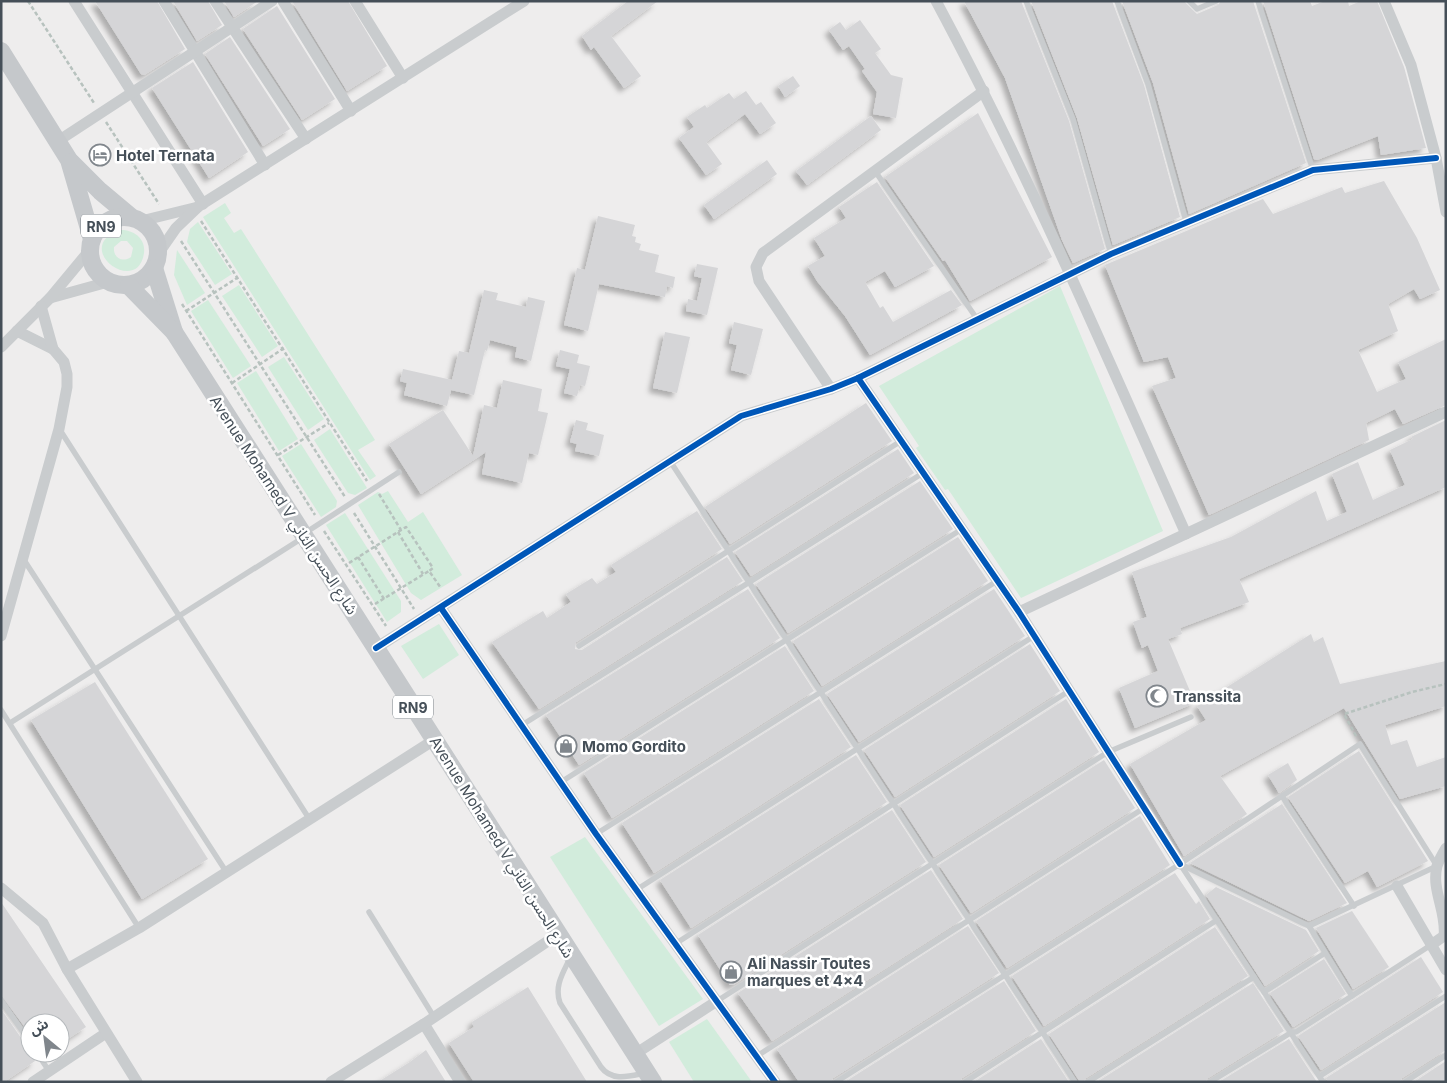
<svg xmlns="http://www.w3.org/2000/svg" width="1447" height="1083" viewBox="0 0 1447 1083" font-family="Inter,'Noto Sans Arabic',sans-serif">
<defs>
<filter id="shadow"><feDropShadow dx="-4.5" dy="4.5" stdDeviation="2.5" flood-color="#0004"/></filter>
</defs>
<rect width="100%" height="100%" fill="#eeeded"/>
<g fill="#d2ecdc" fill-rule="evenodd">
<polygon points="225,203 231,213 224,218 234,233 241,229 375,440 358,450 376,476 370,480 203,217"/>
<polygon points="198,222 232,274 215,285 187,242 190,229"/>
<path d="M119,230c14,-1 27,8 25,23 -6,44 -73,-4 -25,-23zM121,241h6l6,7 -2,9c-9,6 -18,1 -17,-10z"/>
<polygon points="177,250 205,293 187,305 174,275"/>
<polygon points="239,285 278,346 262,357 222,296"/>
<polygon points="1060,286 1163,531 1021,598 948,489 945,490 916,448 919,446 879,386"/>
<polygon points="208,300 251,366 233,378 191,311"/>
<polygon points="284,357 324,419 308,430 268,367"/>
<polygon points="256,371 298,439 279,451 237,383"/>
<polygon points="330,429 367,488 355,495 348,493 314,440"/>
<polygon points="301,444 337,501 336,507 321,517 282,456"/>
<polygon points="388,491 408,522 423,512 462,575 421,600 411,593 358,505 378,492 382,494"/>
<polygon points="345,513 401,601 401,612 387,622 326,525"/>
<polygon points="439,624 459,655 423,679 401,646"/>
<polygon points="585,837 703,999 659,1026 550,857"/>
<polygon points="707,1019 752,1082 694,1082 669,1042"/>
</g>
<g fill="#d5d5d7" filter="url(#shadow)">
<polygon points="95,1 157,1 185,49 144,75 141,74"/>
<polygon points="173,1 208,1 222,25 197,41"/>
<polygon points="224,1 258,1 234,17"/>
<polygon points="292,1 348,1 387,66 347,91"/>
<polygon points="628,1 658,1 611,36 641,76 624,88 594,47 591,50 582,36"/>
<polygon points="964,1 1021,1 1069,121 1105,249 1073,263 1062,240 1005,78"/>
<polygon points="1031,1 1112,1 1144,85 1180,217 1113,245 1077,118"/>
<polygon points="1122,1 1184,1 1197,14 1218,5 1221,1 1253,1 1306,163 1189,214 1153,83"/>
<polygon points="1263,1 1310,1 1312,6 1325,1 1348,1 1349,6 1361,1 1377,1 1404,67 1426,148 1381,155 1378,136 1317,160 1314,159"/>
<polygon points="277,6 335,99 302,120 243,29"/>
<polygon points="860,20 881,49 875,53 891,75 903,78 896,118 873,114 877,92 862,71 865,69 849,46 843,50 829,30 840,22 846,30"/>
<polygon points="230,37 290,129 263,146 205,54"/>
<polygon points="193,62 248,152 209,178 152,88"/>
<polygon points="793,76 800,86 785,97 778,86"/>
<polygon points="746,91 756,105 761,102 776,123 760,134 745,114 706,142 722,164 706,175 679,138 694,127 687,117 705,105 707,108 729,93 734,99"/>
<polygon points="978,113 1052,257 970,301 945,260 943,261 885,177"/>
<polygon points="871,116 881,130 807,185 796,171"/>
<polygon points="767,160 777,174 714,219 704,205"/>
<polygon points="1384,181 1417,238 1440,290 1420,299 1414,289 1388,304 1398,331 1358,350 1377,392 1406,379 1398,362 1446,339 1446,405 1403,424 1395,409 1366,423 1369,440 1209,515 1152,386 1176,378 1168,357 1144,362 1105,265 1263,199 1273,214 1342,187 1345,193"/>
<polygon points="877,182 934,266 895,287 885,271 865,282 880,308 883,306 893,322 951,290 962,305 870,355 845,316 817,281 808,266 825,256 814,238 846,218 839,207"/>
<polygon points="598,216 635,225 632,236 636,237 635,242 641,244 639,250 659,255 655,272 675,277 673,288 667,286 665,297 599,284 588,331 564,325 577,268 585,270"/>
<polygon points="697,264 718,268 707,315 686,311 688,299 697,301 702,278 694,276"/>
<polygon points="484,290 498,293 496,300 526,307 528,297 545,301 531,361 515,357 517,347 490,340 487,351 485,350 474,395 451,390 447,406 404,395 407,383 400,381 403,369 452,380 459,351 469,353"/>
<polygon points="734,322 763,329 751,375 731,370 737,345 729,343"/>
<polygon points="665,332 690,337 677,393 653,388"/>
<polygon points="560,350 579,355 577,363 590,366 585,386 580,385 577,396 564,393 570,369 556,366"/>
<polygon points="503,380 542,389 538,411 548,413 538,455 529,453 522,483 482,474 486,452 421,494 389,444 443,410 473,456 484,405 497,408"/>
<polygon points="866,403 892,441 730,544 705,507"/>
<polygon points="576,420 588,423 586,430 604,435 599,456 575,451 577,444 570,442"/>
<polygon points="1446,420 1446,487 1239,579 1249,602 1180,628 1182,634 1168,639 1195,703 1135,728 1119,688 1158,671 1148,645 1142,648 1133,622 1147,617 1132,572 1231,537 1316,491 1327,521 1347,512 1332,474 1358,462 1373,500 1405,485 1390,450 1413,439 1411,437"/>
<polygon points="898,449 914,473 751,576 735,552"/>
<polygon points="920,481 953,529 788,633 756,584"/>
<polygon points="697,511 722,549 576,642 575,649 582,650 727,557 743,581 539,709 492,642 543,611 547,618 571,602 566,594 592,578 597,584 616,572 611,565"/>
<polygon points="958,537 988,581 822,686 793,641"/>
<polygon points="748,589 780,638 579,765 546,715"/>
<polygon points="994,589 1025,636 859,742 827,694"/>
<polygon points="1311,634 1314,642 1323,637 1340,684 1446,661 1446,706 1385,725 1391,745 1407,740 1417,767 1446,757 1446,786 1400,799 1344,708 1220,776 1247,814 1184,856 1130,764 1206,720 1197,706"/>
<polygon points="1030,644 1060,691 895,797 864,750"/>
<polygon points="785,646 814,691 612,818 584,773"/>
<polygon points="95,682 208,859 142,899 31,720"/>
<polygon points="819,699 851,747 654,873 622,823"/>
<polygon points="1066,699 1099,752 934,857 900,805"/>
<polygon points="1359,751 1428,861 1377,887 1368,871 1345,883 1288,797"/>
<polygon points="856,755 887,802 691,928 660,880"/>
<polygon points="1104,760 1135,808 971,913 939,865"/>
<polygon points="1288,763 1297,780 1279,793 1268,775"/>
<polygon points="1282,804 1347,903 1309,921 1190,863"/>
<polygon points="892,810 926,862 733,985 730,985 698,935"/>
<polygon points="1140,816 1170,865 1007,968 976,921"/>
<polygon points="931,870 963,919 772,1041 738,993"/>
<polygon points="1175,873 1196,904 1199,901 1210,919 1044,1026 1012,976"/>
<polygon points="1216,887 1306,930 1319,951 1265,986 1206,895"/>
<polygon points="1,902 86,1027 60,1044 60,1023 30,1023 30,1034 1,995"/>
<polygon points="1352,911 1389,967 1353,989 1316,928"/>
<polygon points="968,926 999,973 833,1078 831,1082 799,1082 777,1049"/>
<polygon points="1215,927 1248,976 1086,1078 1083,1082 1080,1082 1049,1034"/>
<polygon points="1421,957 1443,992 1321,1070 1298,1036"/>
<polygon points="1324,959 1346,994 1293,1027 1270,993"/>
<polygon points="1004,981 1036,1031 962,1078 960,1082 845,1082"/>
<polygon points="1253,983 1284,1031 1208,1078 1205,1082 1097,1082"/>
<polygon points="528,987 587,1082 474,1082 449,1043 474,1027 472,1022"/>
<polygon points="1446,1002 1446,1050 1402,1078 1400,1082 1328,1082 1326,1078"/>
<polygon points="1,1009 26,1045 30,1047 30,1053 35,1061 4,1082 1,1082"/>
<polygon points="1041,1039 1069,1082 974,1082"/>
<polygon points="1289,1039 1317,1082 1219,1082"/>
<polygon points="426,1050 446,1082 378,1082 410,1062"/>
<polygon points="1446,1061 1446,1082 1414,1082"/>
</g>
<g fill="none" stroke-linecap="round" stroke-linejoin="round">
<g stroke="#b7c2be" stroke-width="2.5" stroke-dasharray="4 2.5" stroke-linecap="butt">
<polyline points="28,1 94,103"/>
<polyline points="106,122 159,204"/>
<polyline points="201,221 367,481"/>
<polyline points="181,241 345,497"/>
<polyline points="182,304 315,515"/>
<polyline points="186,311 237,278"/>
<polyline points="232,383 284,348"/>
<polyline points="278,455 329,423"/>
<polyline points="379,494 401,530 406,527 433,568 429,571 441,588"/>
<polyline points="354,513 414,609"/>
<polyline points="324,531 386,626"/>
<polyline points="398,532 423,574"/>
<polyline points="358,557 384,599"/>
<polyline points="349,563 401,530"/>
<polyline points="375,604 429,571"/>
<polyline points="1356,736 1344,714 1412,692 1446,684"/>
</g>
<g stroke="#c9ccce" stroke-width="5.5">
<polyline points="1026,1 1073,119 1111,254"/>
<polyline points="1117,1 1148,84 1186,221"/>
<polyline points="1189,1 1197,9 1216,1"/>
<polyline points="1258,1 1313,170"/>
<polyline points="875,171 977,319"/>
<polyline points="60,430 310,820"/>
<polyline points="670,461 1075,1082"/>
<polyline points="305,533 399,472"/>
<polyline points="24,560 227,873"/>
<polyline points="579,646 901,441"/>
<polyline points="1,710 139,928"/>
<polyline points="10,723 304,537"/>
<polyline points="522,725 923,473"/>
<polyline points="561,782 962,529"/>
<polyline points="1282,796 1354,906"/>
<polyline points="596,834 997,581"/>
<polyline points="1180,864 1323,1082"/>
<polyline points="636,890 1034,636"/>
<polyline points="369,912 434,1017"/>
<polyline points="1309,926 1352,996"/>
<polyline points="675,944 1069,691"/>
<path d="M570,958c-7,15 -16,28 -10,45l41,64c11,15 29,9 44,6"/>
<polyline points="1264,992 1325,953"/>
<polyline points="1,1000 30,1042"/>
<polyline points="717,1001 1108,752 1191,717"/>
<polyline points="37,1053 49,1071"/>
<polyline points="757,1056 1144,808"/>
<polyline points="1320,1076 1446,996"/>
<polyline points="836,1082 1180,864 1360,744 1437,866 1309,926 1180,864"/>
<polyline points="965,1082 1217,920"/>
<polyline points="1088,1082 1254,977"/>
<polyline points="1210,1082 1292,1032 1296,1032 1431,945"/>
<polyline points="1405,1082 1446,1055"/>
</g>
<g stroke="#c9ccce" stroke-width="11">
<polyline points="74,1 203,204"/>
<polyline points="164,1 265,165"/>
<polyline points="215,1 306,139"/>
<polyline points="283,1 351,111"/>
<polyline points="355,1 403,78"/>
<path d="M936,1c93,173 170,354 250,533"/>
<polyline points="1384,1 1411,65 1436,158 1446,212"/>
<polyline points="58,141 272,1"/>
<polyline points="141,221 198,207"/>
<polyline points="158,254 176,228 199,206 524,1"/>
<polyline points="50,298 108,282"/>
<polyline points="17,331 53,349"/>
<polyline points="1,347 50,298 89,251"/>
<polyline points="858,378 1019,612 1180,864"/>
<polyline points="831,389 759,281 756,267 763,253 984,91"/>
<polyline points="441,608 596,834 775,1082"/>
<polyline points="1019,612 1446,412"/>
<polyline points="1,636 59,429 67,387 67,374 64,362 53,349 41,306"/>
<polyline points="376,648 741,416 831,389 858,378 1111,254 1313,170 1436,158"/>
<polyline points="1397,886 1446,970"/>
<polyline points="1,888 43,923 67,969"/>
<path d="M1431,945l13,-9c3,-24 -13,-46 -7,-70 2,-6 6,-13 9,-18"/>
<polyline points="424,1024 460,1082"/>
<polyline points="635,1054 717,1001"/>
<polyline points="33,1082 106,1033"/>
<polyline points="137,1082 67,969 139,928 434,740"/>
<polyline points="331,1082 424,1024 557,935"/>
</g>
<g stroke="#c5c8cb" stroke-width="18">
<polyline points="1,51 69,160 92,239"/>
<polyline points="71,162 100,191 131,217"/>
<circle cx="124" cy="251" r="34"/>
<polyline points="154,268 174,332"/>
<polyline points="129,286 174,332 653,1082"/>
</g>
<g stroke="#fff" stroke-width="9">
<g id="cycleway">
<polyline points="858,378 1019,612 1180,864"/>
<polyline points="441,608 596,834 775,1082"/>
<polyline points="376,648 741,416 831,389 858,378 1111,254 1313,170 1436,158"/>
</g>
</g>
<use href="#cycleway" stroke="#0057b8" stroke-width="6"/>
</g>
<defs>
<g id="hotel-ring" transform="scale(1.125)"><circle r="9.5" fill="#fff" stroke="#80868c" stroke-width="1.5"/><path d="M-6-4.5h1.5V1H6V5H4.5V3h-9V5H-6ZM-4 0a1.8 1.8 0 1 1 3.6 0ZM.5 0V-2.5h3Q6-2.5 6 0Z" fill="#80868c"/></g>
<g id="mosque-ring" transform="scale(1.125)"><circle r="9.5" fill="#fff" stroke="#80868c" stroke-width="1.5"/><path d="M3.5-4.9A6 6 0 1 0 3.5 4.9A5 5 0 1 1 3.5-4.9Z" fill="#80868c"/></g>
<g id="shop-ring" transform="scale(1.125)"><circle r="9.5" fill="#fff" stroke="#80868c" stroke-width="1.5"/><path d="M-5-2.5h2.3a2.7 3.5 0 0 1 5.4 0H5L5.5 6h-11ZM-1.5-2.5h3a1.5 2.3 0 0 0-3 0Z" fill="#80868c"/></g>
</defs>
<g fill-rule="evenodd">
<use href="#hotel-ring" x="100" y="155"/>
<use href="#mosque-ring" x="1157" y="696"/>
<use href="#shop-ring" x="566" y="746"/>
<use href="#shop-ring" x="731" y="972"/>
</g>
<g text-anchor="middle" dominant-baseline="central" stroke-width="5" stroke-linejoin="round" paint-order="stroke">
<g fill="#fff" stroke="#7d848a" stroke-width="1">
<rect x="81" y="214.5" width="40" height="23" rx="4"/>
<rect x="393" y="695.5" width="40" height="23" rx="4"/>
</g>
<g font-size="14" font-weight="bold" fill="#454f58">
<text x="101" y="226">RN9</text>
<text x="413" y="707">RN9</text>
</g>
<g font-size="15" font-weight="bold" fill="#454f58" stroke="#fff" text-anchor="start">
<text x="116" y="155">Hotel Ternata</text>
<text x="1173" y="696">Transsita</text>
<text x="582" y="746">Momo Gordito</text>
<text x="747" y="963">Ali Nassir Toutes<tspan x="747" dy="17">marques et 4x4</tspan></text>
</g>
<g font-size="15" fill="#454f58" stroke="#fff">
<text transform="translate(284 505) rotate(57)">Avenue Mohamed V شارع الحسن الثاني</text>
<text transform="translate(502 847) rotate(58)">Avenue Mohamed V شارع الحسن الثاني</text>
</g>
</g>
<rect width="1447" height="1083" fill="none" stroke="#454f58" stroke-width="5"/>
<g transform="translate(45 1038) rotate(331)"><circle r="24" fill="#ffffff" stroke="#b5b9bc"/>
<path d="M0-4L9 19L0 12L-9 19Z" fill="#80868c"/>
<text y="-8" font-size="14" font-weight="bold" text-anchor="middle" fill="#454f58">ش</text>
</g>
</svg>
